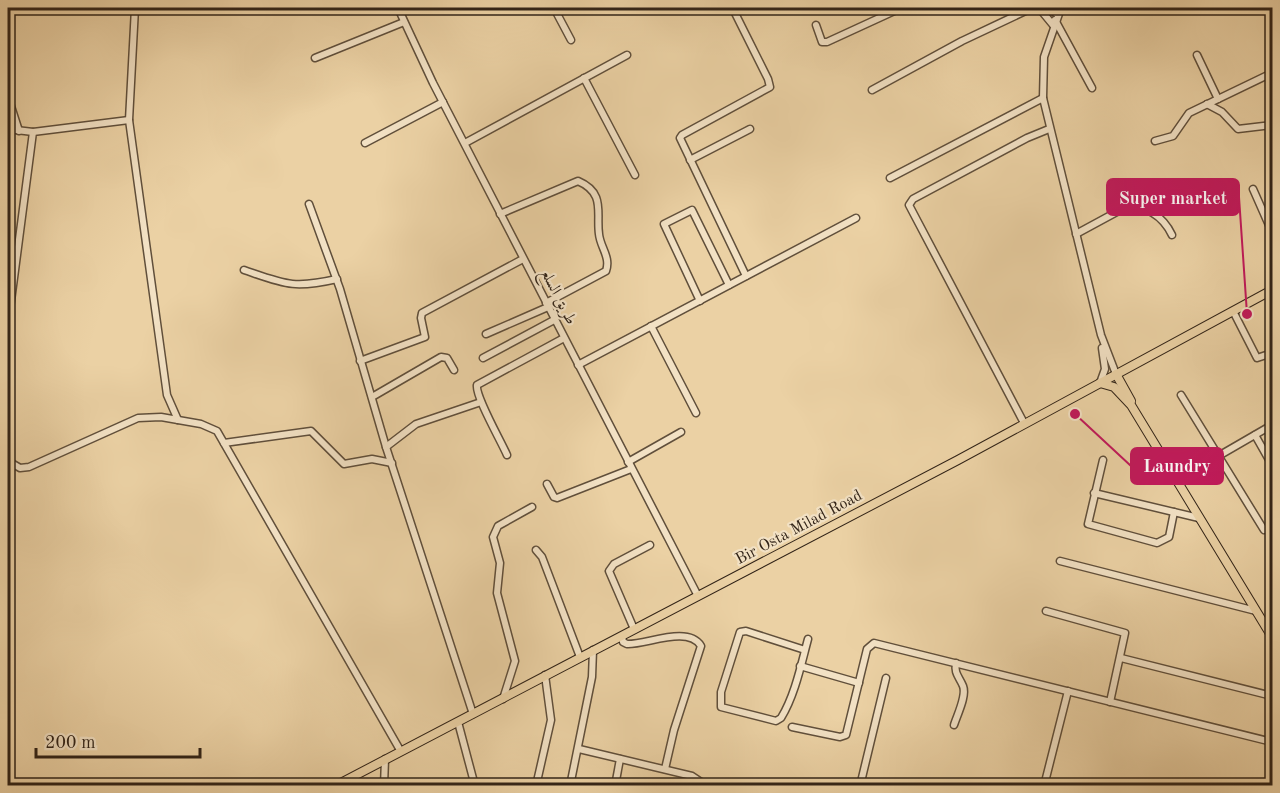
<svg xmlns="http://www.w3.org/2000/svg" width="1280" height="793" viewBox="0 0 1280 793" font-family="'Old Standard TT',Amiri,serif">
<rect width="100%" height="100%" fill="#ebd1a4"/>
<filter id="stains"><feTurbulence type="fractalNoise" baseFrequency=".00333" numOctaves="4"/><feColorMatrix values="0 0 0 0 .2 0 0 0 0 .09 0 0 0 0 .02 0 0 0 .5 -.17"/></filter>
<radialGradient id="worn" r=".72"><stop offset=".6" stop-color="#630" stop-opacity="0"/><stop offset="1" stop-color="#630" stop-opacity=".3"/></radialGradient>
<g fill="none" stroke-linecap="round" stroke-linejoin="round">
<g stroke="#604f3b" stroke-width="9">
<g id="minor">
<polyline points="135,8 129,120 167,395 178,420"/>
<polyline points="398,8 433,83 698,596"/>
<polyline points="554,8 571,40"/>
<polyline points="1039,8 1053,25"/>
<polyline points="1048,8 1057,14"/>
<polyline points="1061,8 1044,57 1043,98 1101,335 1116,374"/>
<polyline points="733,9 768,79 770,87 682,135 680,138 746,276"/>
<polyline points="1055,20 1092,88"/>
<polyline points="816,25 822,42 827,42 901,8"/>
<polyline points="1197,55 1218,99"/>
<polyline points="315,58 404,22"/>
<polyline points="584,78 635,175"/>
<polyline points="872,90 962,41 1032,8"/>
<polyline points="8,97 19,131"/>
<polyline points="1207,104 1222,112 1238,129 1272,125"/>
<polyline points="8,129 33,132"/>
<polyline points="1155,141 1173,136 1189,113 1272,73"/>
<polyline points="365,143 443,102"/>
<polyline points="465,143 627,55"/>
<polyline points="690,160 750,129"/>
<polyline points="890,178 1043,98"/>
<polyline points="1253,189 1272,232"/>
<polyline points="309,204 340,289 386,447 473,714"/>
<path d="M500,214l78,-33c28,12 18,32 21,53 1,13 12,23 7,37l-60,32"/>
<path d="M1076,234l48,-26c21,-4 39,8 48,27"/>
<path d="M244,270c41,14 49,19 93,9"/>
<polyline points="700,301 664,224 692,210 729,285"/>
<polyline points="1233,311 1257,358 1272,353"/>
<polyline points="8,324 33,132 129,120"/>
<polyline points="651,326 696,413"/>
<polyline points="486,334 548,307"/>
<polyline points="483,358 554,320"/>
<polyline points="360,361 425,337 421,318 422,313 523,259"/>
<polyline points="578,365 856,218"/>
<polyline points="1100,383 1105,369 1102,348"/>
<polyline points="1181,395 1264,530"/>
<polyline points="372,397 441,357 447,358 454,370"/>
<polyline points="1024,423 909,205 913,199 1027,138 1049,129"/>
<polyline points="1255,435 1272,465"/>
<polyline points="224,443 311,431 344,464 372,459 392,463"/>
<polyline points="386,447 416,424 481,402"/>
<path d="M507,455c-6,-14 -32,-59 -30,-70l87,-47"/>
<polyline points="1103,460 1088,524 1157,543 1169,537 1174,512"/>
<polyline points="8,461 20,468 29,467 138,418 161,417 201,424 217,431 400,750"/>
<polyline points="628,462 681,432"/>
<polyline points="1177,480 1272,425"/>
<polyline points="547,484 554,497 557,498 631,469"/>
<polyline points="1094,493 1199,518"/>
<polyline points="536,550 542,557 580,657"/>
<polyline points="1060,561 1256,611"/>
<polyline points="1046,611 1125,633 1110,702"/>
<polyline points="634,629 609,571 614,564 650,545"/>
<path d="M622,636l1,6 4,2c19,1 61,-19 74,2l-27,84 -9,39"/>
<path d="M805,650l-59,-19 -6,1 -19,60v15l55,14 5,-3c14,-23 20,-53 27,-79"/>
<polyline points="1121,658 1272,696"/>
<polyline points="800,666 859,683"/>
<polyline points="503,699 515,661 497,593 500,563 493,537 498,526 532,507"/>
<polyline points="458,722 475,786"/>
<path d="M954,725c3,-10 13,-29 9,-39 -4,-10 -9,-12 -7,-23"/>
<polyline points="792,727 840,737 846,735 867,649 874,643 1272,742"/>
<polyline points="579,749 692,776 707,786"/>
<polyline points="384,786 385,759"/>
<polyline points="536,786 551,720 545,675"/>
<polyline points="570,786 592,677 593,650"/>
<polyline points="615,786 620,759"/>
<polyline points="860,786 886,678"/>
<polyline points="1044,786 1068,691"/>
</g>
</g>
<g stroke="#322418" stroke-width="10">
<g id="major">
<polyline points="1116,374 1131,401"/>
<polyline points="1100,383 1114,387 1131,405 1272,637"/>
<polyline points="335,786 958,460 1272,290"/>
</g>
</g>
<use href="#minor" stroke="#f2e1c4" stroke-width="6"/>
<use href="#major" stroke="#ebd1a4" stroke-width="8"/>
</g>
<g text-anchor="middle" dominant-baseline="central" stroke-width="4.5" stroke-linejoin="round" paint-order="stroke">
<g font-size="16" fill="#322418" stroke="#f2e1c4">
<text transform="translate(558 297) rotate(63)">طريق السلع</text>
<text transform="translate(799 528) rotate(-28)">Bir Osta Milad Road</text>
</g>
</g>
<path fill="none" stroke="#c2185b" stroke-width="2" d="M1247 314L1239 197M1075 414L1131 466"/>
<g fill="#c2185b" stroke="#f2e1c4" stroke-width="2">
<circle cx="1247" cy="314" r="6"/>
<circle cx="1075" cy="414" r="6"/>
</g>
<g fill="#c2185b" stroke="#c2185b" stroke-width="2">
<rect x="1107" y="179" width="132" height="36" rx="6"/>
<rect x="1131" y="448" width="92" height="36" rx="6"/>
</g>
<g font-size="18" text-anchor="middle" font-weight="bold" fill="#fff">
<text x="1173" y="204">Super market</text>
<text x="1177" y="472">Laundry</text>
</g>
<rect width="1280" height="793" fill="none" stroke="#ebd1a4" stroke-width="30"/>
<rect x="9" y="9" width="1262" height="775" fill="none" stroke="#322418" stroke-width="3"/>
<rect x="15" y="15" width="1250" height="763" fill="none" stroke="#322418" stroke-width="1.5"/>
<path d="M36 748v9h164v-9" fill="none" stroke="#322418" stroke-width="3"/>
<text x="45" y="748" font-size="18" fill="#322418" stroke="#f2e1c4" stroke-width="4.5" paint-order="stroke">200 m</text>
<rect width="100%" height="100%" filter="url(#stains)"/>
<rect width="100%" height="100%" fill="url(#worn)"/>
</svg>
